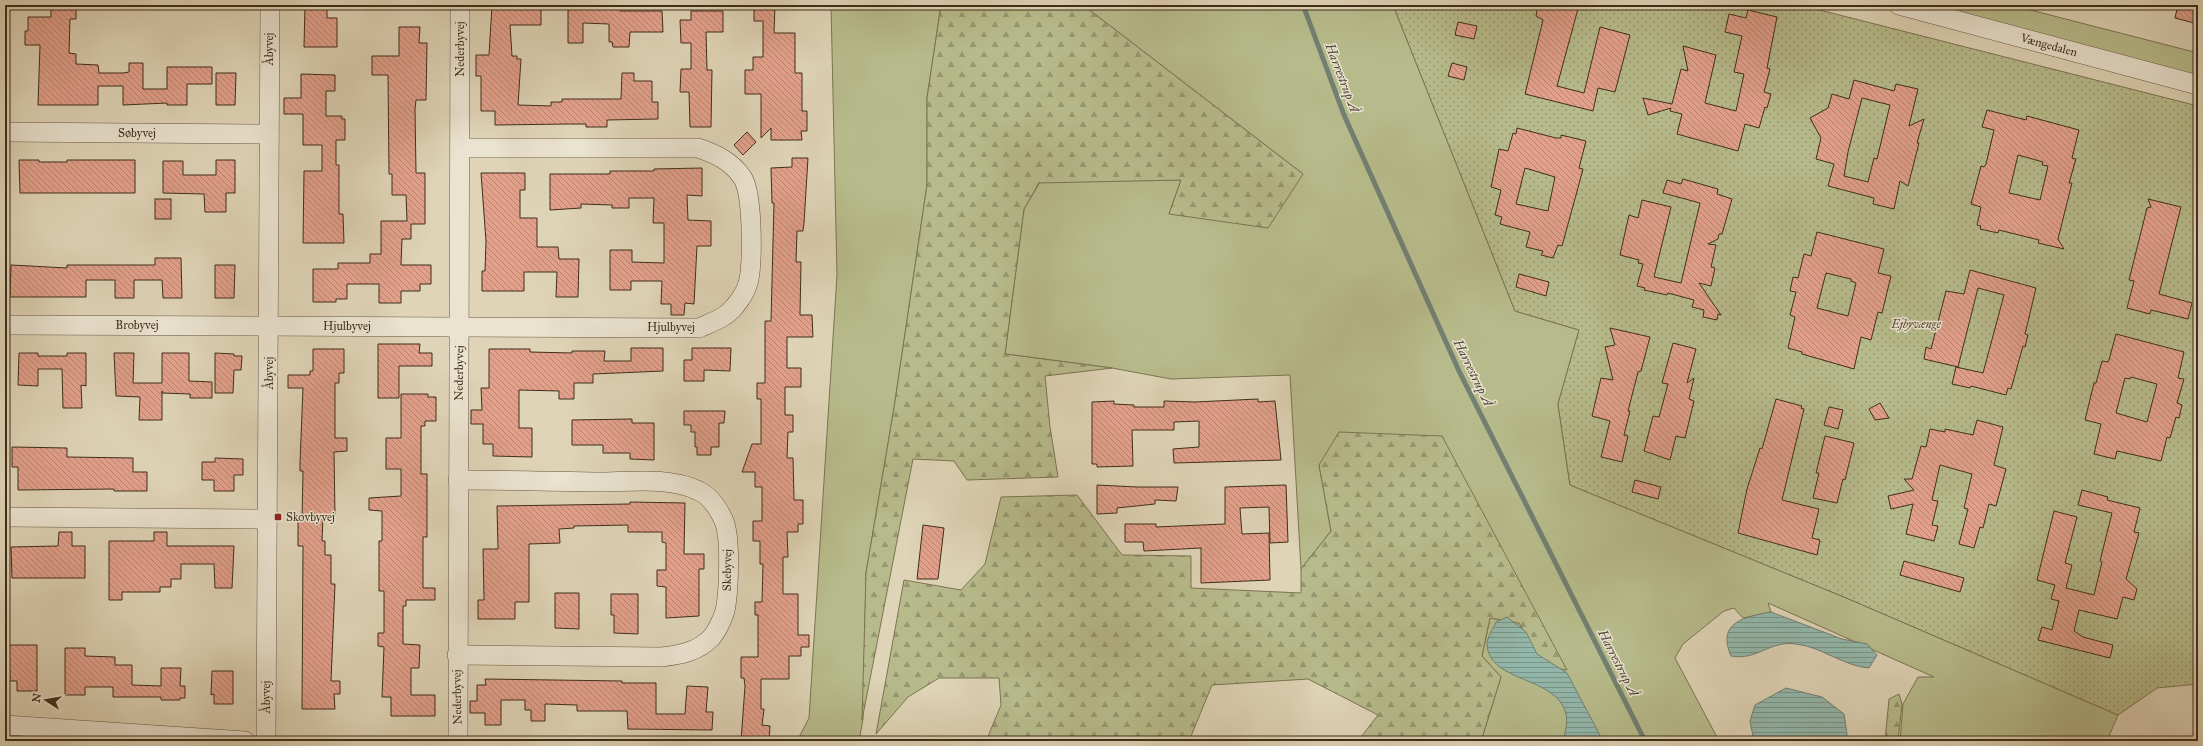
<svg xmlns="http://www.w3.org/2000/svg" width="2203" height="746" viewBox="0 0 2203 746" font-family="'IM FELL Great Primer',serif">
<defs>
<pattern id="forest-firs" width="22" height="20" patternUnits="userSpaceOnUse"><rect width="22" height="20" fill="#b7bb8b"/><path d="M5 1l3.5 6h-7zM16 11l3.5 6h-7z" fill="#969871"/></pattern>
<pattern id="park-dots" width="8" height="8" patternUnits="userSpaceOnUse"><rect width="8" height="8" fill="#b7bb8b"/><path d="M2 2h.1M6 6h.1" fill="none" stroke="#969871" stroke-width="1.8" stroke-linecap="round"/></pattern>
<pattern id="water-rules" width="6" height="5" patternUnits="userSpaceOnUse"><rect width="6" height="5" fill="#93b8ac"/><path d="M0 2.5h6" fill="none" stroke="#79968b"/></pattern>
<pattern id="building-back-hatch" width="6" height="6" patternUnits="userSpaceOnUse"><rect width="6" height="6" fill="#e3a18c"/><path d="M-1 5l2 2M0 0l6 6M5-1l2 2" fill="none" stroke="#b98472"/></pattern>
</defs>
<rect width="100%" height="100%" fill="#dfd4b7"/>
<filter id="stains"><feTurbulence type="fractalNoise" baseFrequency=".005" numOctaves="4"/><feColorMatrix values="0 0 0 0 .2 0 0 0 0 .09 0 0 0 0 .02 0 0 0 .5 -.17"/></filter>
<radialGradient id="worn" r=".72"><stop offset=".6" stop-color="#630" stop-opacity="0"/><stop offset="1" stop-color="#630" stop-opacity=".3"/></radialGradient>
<g fill="#b7bb8b" stroke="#7c7452">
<polygon points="831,5 941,5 927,98 927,185 894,408 866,573 863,719 859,741 797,741 809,718 837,275"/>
<polygon points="1083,5 1393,5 1515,311 1579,330 1558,404 1570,485 1844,597 2118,715 2107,741 2062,741 2067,736 2058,741 1900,741 1903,704 1918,677 1934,677 1768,603 1771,612 1743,618 1734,608 1724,611 1683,644 1675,658 1719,741 1481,741 1501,677 1482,656 1490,618 1519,623 1543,666 1442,436 1319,465 1331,531 1301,569 1290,375 1171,379 1112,368 1005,354 1024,209 1040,182 1181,180 1169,214 1303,174"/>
<polygon points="1920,5 2011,5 2198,53 2198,79"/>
</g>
<g fill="url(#forest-firs)" stroke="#7c7452">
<polygon points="941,5 1083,5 1303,174 1268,228 1169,214 1181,180 1039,183 1024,209 1005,354 1112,368 1045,376 1050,427 1058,477 967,480 954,461 913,459 862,720 866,573 894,408 927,185 927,98"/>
<polygon points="1339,432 1442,436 1567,670 1543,666 1519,623 1490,618 1482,656 1501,677 1481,741 1358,741 1378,715 1308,679 1212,685 1189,741 986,741 1001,705 999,678 939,678 908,697 876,734 904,580 961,590 985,564 1001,497 1077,495 1122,555 1191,556 1191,588 1301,593 1301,569 1331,531 1319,465"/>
<polygon points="1899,694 1902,704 1898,741 1885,741 1889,699"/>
</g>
<polygon fill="url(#park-dots)" stroke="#7c7452" points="1393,5 1800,5 2198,106 2198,684 2157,688 2118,715 1844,597 1570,485 1558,404 1579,330 1515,311"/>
<g fill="url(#water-rules)" stroke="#728072">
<path d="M1771,612l71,27 25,5 10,11 -8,13c-26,-2 -47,-21 -73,-24 -26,-4 -39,17 -65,12 -15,-34 14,-39 40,-44z"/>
<path d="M1507,617l19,15 11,22 30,19 36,68h-40c2,-7 5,-20 3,-27 -8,-38 -78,-31 -79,-70 0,-7 7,-16 9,-22z"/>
<polygon points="1786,688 1822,697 1844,714 1848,741 1754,741 1750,721 1755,705"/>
</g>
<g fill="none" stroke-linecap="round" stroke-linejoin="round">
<polyline stroke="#728072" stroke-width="5" points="1303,5 1344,115 1459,371 1645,741"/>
</g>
<g fill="url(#building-back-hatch)" stroke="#402d1a" fill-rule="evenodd">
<polygon points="51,5 76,5 76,19 70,19 69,53 76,54 76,64 98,65 99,73 123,73 129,72 129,63 143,63 143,89 167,89 167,67 212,67 212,84 187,84 187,105 167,105 167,103 123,105 123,86 98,86 98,105 38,105 40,45 25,45 25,31 28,31 28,17 51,17"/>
<polygon points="305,5 327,5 327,18 337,18 337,47 304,47"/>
<polygon points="492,5 541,5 541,25 510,25 512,56 517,56 517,59 521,59 518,105 551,106 551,102 562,102 562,99 621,99 622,73 634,73 634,81 652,81 652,102 658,102 658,119 607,120 607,127 586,127 586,124 568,124 495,125 495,111 481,111 481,76 476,76 476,55 489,55"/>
<polygon points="568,5 620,6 620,11 662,11 663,32 630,32 629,47 613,47 612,42 609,42 609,24 583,23 583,43 568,43"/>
<polygon points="754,5 775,5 774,33 795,33 795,73 802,73 802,111 807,111 807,131 801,131 802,140 771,140 771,128 761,138 761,94 745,94 745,70 753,70 753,57 763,57 763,21 754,21"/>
<polygon points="1538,5 1579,5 1557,86 1584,93 1600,27 1630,35 1615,92 1598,88 1593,111 1525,94 1543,20 1536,16"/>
<polygon points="2178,5 2198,5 2198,24 2175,18"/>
<polygon points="1748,10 1777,17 1767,68 1770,69 1764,92 1771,94 1767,108 1765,107 1759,128 1745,124 1738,151 1677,134 1682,114 1670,111 1671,108 1648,115 1643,98 1672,104 1681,69 1688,71 1683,46 1716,55 1705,103 1736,111 1744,74 1734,72 1742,36 1725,32 1729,14 1746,18"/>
<polygon points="691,11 723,11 723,32 706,32 707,70 712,70 711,127 690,127 689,92 680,92 681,69 691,69 691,43 681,43 680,20 691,20"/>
<polygon points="1458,22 1477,26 1474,39 1455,35"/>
<polygon points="399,27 420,27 419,43 427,43 426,100 416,100 415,109 416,173 425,173 425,224 411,224 411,239 402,239 401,265 431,265 431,284 420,284 420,291 401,291 401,303 379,303 379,284 347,284 347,299 336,299 336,302 313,302 313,269 338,269 338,263 370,263 370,254 381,254 381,221 407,221 406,195 392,195 392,174 389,174 388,75 372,75 372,56 399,56"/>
<polygon points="1452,63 1467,67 1464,80 1448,76"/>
<polygon points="216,73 236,73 235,105 216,105"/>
<polygon points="301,74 335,75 335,91 326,91 326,116 342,116 342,119 345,119 345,140 336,140 336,165 339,165 339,214 343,214 344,243 303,243 304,171 322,171 322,145 303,145 303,114 284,114 284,98 301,98"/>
<path d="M1854,80l40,11 2,-7 22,5 -9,37 15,-7 -7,24h2l-11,43 -8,-5 -6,28 -21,-5 1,-6 -46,-12 6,-22 -18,-5 5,-21 -11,-20 18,-10 4,-14 17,5zM1862,98l28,7 -13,54 -3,-1 -6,24 -24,-6 4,-24z"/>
<path d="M1987,110l39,10 1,-4 52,14 -7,28 4,1 -7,24h3l-14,56 6,10 -26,-6 1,-3 -40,-10 -1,3 -18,-4 1,-3 -4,-1 4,-18 -10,-3 10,-38 3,1 2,-3 8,-34 -12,-3zM2018,155l25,7 -1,3 6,1 -8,34 -31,-7z"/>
<path d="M1517,128l39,10h5v-3l25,6 -7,27 4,1 -7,26 -14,51 -4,-1 -5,13 -12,-3 2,-4 -17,-4 4,-15 -30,-8 2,-7 -7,-2 6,-25 -10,-3 8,-38 9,2 5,-18 3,1zM1525,168l30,9 -7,34 -32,-7z"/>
<polygon points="747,132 756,142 743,155 734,145"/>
<polygon points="792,158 808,158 804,223 803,231 797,231 796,262 801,262 800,315 812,315 813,337 787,337 787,368 801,368 801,387 785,387 785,415 793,415 793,432 788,432 787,458 793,458 794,500 803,500 803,524 798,524 798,532 787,532 788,557 783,557 783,594 798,594 798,635 809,635 809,647 801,647 801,656 789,656 789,679 761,679 761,709 764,709 762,725 770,726 769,741 741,741 745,686 744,678 741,678 741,657 758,657 758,615 755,615 755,602 762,602 763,564 760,564 760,541 753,541 753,521 762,521 762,487 755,487 755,472 742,472 752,444 761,444 761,399 757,399 757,383 765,383 765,321 771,321 774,203 772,203 771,168 792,167"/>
<polygon points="19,160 39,160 39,162 67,162 67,160 135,160 135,193 20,193"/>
<polygon points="216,160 235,160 235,193 226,193 226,212 205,212 204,194 163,193 163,161 183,161 183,175 216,175"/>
<polygon points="702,168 702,196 687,195 688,220 711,221 711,246 697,246 694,304 685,303 684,315 671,315 671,304 661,304 662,281 631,281 631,290 610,290 610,250 632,250 632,262 664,263 664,223 653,223 654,198 629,198 629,208 612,208 612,205 581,204 581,208 550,210 550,174 610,174 610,171 654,171 654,169"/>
<polygon points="481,173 525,173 525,190 520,190 520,218 537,218 537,247 558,247 559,259 579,259 578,297 556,297 557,272 524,272 524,291 482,291 482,271 485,271 486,241"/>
<polygon points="1683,179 1718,189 1717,194 1732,199 1722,234 1719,234 1718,239 1708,244 1716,245 1711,267 1715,268 1711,286 1699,283 1721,315 1718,314 1717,320 1703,317 1704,310 1692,307 1694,300 1668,293 1667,295 1644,290 1645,288 1637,286 1643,264 1638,263 1639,260 1620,255 1629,215 1638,218 1642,200 1671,207 1654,277 1681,283 1700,203 1663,193 1667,180 1681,184"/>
<rect x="155" y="199" width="16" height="20"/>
<polygon points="2148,199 2181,207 2159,294 2192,303 2188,319 2151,310 2150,314 2127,308 2134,281 2129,280 2147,208 2151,207"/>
<path d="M1817,232l67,17 -6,24 13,3 -9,37 -4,-1 -7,28 -10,-3 -7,32 -52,-15v-2l-14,-4 7,-31 -5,-2 6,-23 -6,-1 3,-14 5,1 6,-24 7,2zM1826,273l25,6v2l5,2 -8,33 -31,-8z"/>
<polygon points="155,258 181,258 182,298 163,298 162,280 134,280 134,298 115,298 115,280 86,280 86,297 10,297 11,265 67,268 67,265 155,265"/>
<polygon points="215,265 235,265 234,298 215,298"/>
<polygon points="1970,270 2036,288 2025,334 2028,335 2025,347 2023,346 2011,389 2008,388 2006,395 1971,386 1970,388 1952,384 1956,367 1983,373 2004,295 1978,288 1958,367 1924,359 1926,347 1931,349 1946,291 1964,294"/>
<polygon points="1519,274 1549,282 1546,296 1516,287"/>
<polygon points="1610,328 1650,337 1641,371 1638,372 1628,411 1630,411 1624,435 1628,436 1622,462 1601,457 1610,421 1592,416 1601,378 1613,380 1605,347 1615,345"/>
<path d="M2116,334l68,18 -6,26 6,1 -7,24 5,2 -3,13 -3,-1 -6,21 -3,-1 -6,24 -44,-10 -2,8 -21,-5 7,-30 -16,-4 9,-37h2l6,-22 6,1 1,-2zM2131,377l26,7 -10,38 -31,-9 9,-35 5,1z"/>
<polygon points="1673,343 1696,349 1687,383 1694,378 1689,399 1694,401 1685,438 1676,436 1670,460 1644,451 1653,416 1659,417 1668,384 1662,383"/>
<polygon points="378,344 420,344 419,353 432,353 432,366 399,366 399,398 378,398"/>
<polygon points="631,348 663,348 663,371 593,374 593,383 574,383 574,399 559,399 559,391 519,390 519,428 532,428 532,457 493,456 493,444 483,444 483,424 471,424 471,410 482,410 481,388 489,388 489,349 530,349 530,352 572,353 572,351 605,351 604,361 631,361"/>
<polygon points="692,348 731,348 730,371 704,370 704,381 684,381 684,360 692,360"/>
<polygon points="313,349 344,349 344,373 339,373 339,383 335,383 335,438 347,438 347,451 334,452 335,515 323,515 322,541 325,541 325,555 331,555 331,584 335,584 331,681 340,681 340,694 334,694 335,709 302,709 303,546 298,546 298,520 302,520 303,471 300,471 300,463 303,388 288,388 288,375 310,375 310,371 313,371"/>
<polygon points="19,353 38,353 38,356 67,356 67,353 86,353 86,386 81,385 82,408 63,408 62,369 38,369 38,386 18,385"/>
<polygon points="114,353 134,353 133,383 162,383 162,353 189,353 189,381 212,382 212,398 190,398 190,394 162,393 162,391 162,420 139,420 140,397 116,396"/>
<polygon points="215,353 234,354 234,356 242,356 241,370 234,370 233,393 215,393"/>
<polygon points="401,394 428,394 428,397 436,397 436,421 425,421 425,426 421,426 421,474 427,474 427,537 423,537 423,588 435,588 435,600 406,600 406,606 403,606 403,644 420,645 419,668 411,668 411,695 435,695 435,716 391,716 391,697 382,697 384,647 378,646 378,633 384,633 384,591 379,591 379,541 382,541 382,511 369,510 369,498 401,496 401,469 386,469 386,438 401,438"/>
<polygon points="1258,399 1258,402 1275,401 1281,460 1174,463 1173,449 1199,447 1199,421 1174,422 1174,430 1132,430 1133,466 1097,467 1097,464 1092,464 1092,402 1114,401 1114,404 1134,405 1134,407 1164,407 1164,401 1195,402"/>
<polygon points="1776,399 1802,406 1801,408 1804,409 1782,500 1819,509 1812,538 1820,540 1817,555 1738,533 1747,489 1760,448 1762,449"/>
<polygon points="1880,403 1889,418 1875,420 1869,409"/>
<polygon points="1829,407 1843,410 1838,429 1824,425"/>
<polygon points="684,411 725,411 724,423 719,423 719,447 711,447 711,455 697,455 697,447 695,447 695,432 691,432 691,425 684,425"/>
<polygon points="632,419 632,423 654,423 654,460 630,459 630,453 603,453 603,445 572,445 572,420"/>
<polygon points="1977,420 2003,427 1994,465 2006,469 1996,506 1989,504 1983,528 1980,527 1974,548 1959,544 1968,509 1964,508 1972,474 1940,465 1932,500 1938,501 1932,525 1938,526 1934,541 1906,534 1913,504 1891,509 1888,496 1914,490 1904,479 1912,479 1921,446 1926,447 1930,429 1945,432 1945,429 1973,435"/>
<polygon points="1825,436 1854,443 1845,480 1843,479 1837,503 1813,498 1819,473 1816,473"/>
<polygon points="12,447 67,448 67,457 133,458 133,472 147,472 147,491 114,491 114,489 18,490 18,467 12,467"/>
<polygon points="215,458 243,459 243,475 234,475 234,491 214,491 214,480 202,480 202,462 215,462"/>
<polygon points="1635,480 1661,487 1658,499 1632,492"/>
<polygon points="1097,485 1137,487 1178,487 1176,501 1155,500 1155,504 1117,508 1117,513 1097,514"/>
<polygon points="1286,485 1288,542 1270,543 1269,507 1240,508 1242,534 1269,533 1270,580 1201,583 1201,548 1144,551 1143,542 1125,542 1125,524 1156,524 1156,527 1225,524 1225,487"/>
<polygon points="2082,490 2108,497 2107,500 2140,508 2134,532 2139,533 2126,579 2137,589 2134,600 2123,597 2117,619 2079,610 2074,631 2083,637 2113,645 2110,658 2038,640 2042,627 2052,630 2059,601 2051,599 2055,585 2037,580 2054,511 2077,517 2065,563 2072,565 2066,588 2094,595 2102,562 2100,561 2112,513 2078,505"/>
<polygon points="630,502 685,503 684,554 704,554 704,569 699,569 699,616 666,618 666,587 657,586 657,570 666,570 666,543 662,542 662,532 628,532 628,525 574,526 574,528 559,529 560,543 529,544 529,602 515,602 515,619 478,619 478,600 484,600 483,549 498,549 497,506 630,504"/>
<polygon points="923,525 944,528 938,579 917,579"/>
<polygon points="59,532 72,532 72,546 85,546 85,578 12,578 11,547 58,546"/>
<polygon points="154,532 167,532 167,546 234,546 232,588 215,588 214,564 181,564 181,579 171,579 171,587 160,587 160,592 122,592 122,600 109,600 109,541 154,541"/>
<polygon points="1904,561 1964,578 1960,592 1900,575"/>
<polygon points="555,593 579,593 579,629 555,628"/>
<polygon points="611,594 638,594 638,634 614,633 614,615 611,615"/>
<polygon points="9,645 37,645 37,691 17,691 17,681 10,681"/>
<polygon points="65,648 85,648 85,656 115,657 115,665 132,665 132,685 161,686 161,668 181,668 180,686 185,686 185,698 180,698 180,700 161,700 161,697 113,697 113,687 85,687 85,695 65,695"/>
<polygon points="212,671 233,671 233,704 214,704 214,694 211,695"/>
<polygon points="485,679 622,681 622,683 656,683 656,714 685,714 687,686 708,687 706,712 713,712 712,730 628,729 627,711 577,711 577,705 545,704 545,721 531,721 531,710 525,710 525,700 501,700 501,725 485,725 485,713 470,713 470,701 477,701 477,685 486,685"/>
</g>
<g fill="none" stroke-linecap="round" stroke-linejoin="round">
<g stroke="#685741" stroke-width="20">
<g id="minor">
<polyline points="1899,5 2198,85"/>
<polyline points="5,132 269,134"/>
<path d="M5,325l694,3c13,-6 27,-10 36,-22 8,-9 14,-21 15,-33 2,-19 3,-81 -8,-96 -11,-16 -26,-23 -44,-29h-238"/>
<polyline points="5,517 268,519"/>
<path d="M457,655l204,2c19,-2 36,-5 50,-19 6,-7 11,-18 14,-27 4,-19 6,-73 -1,-90 -5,-11 -14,-25 -25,-30 -29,-15 -70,-9 -101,-9 -47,-1 -93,-2 -140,-2"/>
<polyline points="5,725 245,741"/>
<polyline points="266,741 270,5"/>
<polyline points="458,741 460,5"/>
</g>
</g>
<use href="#minor" stroke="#eae3d0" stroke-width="19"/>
</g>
<rect fill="#8f2418" stroke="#eae3d0" stroke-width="1.5" x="274" y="513" width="8" height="8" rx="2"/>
<g text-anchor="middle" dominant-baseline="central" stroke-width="3" stroke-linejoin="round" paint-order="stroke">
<g font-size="12" fill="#402d1a" stroke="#eae3d0">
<text transform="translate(2049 45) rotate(15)">Vængedalen</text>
<text transform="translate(269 49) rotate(-90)">Åbyvej</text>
<text transform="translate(460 49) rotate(-90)">Nederbyvej</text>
<text x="137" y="133">Søbyvej</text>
<text x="137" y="325">Brobyvej</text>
<text x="347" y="326">Hjulbyvej</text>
<text x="671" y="327">Hjulbyvej</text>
<text transform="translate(269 373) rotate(-90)">Åbyvej</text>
<text transform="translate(459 373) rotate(-89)">Nederbyvej</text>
<text transform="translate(727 570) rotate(-89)">Skebyvej</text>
<text transform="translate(266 697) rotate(-90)">Åbyvej</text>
<text transform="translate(457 697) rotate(-91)">Nederbyvej</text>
</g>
<g font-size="12" font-style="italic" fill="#584931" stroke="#eae3d0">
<text x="1916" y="324">Ejbyvænge</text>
</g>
<g font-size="12" fill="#402d1a" stroke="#eae3d0" text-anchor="start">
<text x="286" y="517">Skovbyvej</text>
</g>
<g font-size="13" font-style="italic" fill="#514937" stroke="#eae3d0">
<text transform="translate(1342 78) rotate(69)">Harrestrup Å</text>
<text transform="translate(1473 373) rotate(64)">Harrestrup Å</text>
<text transform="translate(1618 663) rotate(63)">Harrestrup Å</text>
</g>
</g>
<rect width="2203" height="746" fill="none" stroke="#dfd4b7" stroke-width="20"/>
<rect x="6" y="6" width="2191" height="734" fill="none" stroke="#402d1a" stroke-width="2"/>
<rect x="10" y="10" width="2183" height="726" fill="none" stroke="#402d1a"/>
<g transform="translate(46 700) rotate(282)" stroke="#eae3d0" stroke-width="3" paint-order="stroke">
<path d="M0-3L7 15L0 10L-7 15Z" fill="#402d1a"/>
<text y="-6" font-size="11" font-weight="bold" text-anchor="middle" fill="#402d1a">N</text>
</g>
<rect width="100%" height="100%" filter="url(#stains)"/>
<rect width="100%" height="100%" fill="url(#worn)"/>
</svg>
